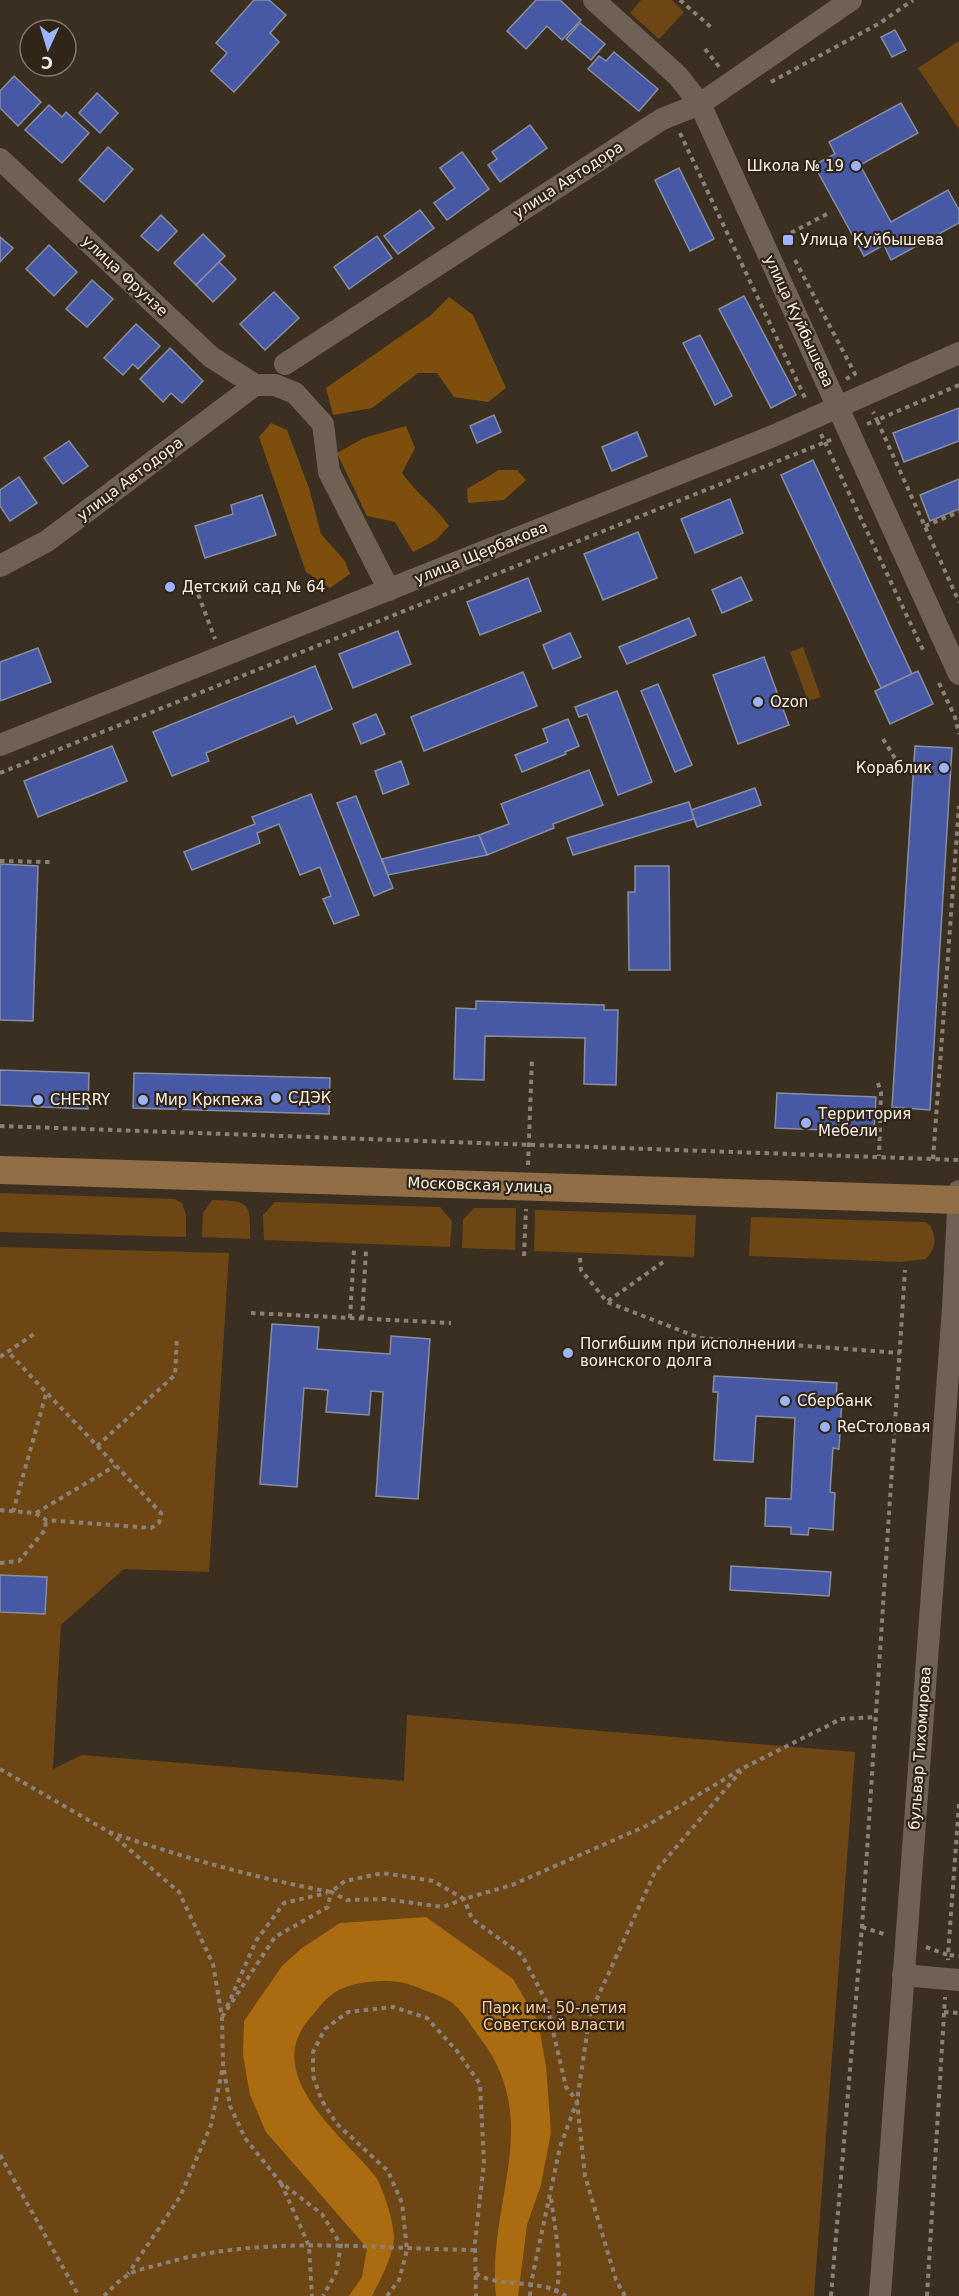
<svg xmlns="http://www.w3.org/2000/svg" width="959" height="2296" viewBox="0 0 959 2296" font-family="'DejaVu Sans',sans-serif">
<rect width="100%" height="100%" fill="#3b2f22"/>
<g fill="#6d4613">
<polygon points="641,0 672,0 684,12 659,39 630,13"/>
<polygon points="959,41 959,129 918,68"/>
<polygon points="803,647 821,697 808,701 790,652"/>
<polygon points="0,1193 175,1199 182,1203 186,1215 186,1237 0,1232"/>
<path d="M212,1200c37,1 39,1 38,39l-48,-2 1,-24z"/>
<polygon points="275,1202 440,1207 452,1221 450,1247 264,1240 263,1215"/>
<polygon points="474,1208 516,1208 515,1250 462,1248 463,1220"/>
<polygon points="535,1210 696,1215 694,1257 534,1251"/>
<path d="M751,1217l174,5 5,3c7,13 6,23 -4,34l-26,3 -151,-6z"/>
<polygon points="0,1247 229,1253 209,1572 124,1569 61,1625 53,1769 82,1755 404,1781 407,1715 855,1752 814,2296 0,2296"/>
</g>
<g fill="#7e4f0c">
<polygon points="449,297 473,315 506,388 488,402 454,397 437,373 418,373 372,408 333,415 326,388 430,316"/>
<polygon points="271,423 287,430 309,488 321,534 345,561 350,574 330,588 306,572 259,437"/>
<path d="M406,426l9,22 -13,25c14,20 33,33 47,53l-13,14 -23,12 -18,-30 -28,-6 -30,-63 27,-15z"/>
<polygon points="499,470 517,470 526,480 504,500 468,503 467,489"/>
</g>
<path fill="#aa6b11" d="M426,1917l87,62 25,42 8,45 5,66 -10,53 -14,40 -9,71h-22c-10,-92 49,-174 -16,-258 -8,-11 -18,-28 -29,-36 -11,-7 -25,-11 -37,-16 -21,-9 -65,-6 -83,9 -8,6 -14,16 -21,23 -50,57 33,117 65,158 8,11 19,47 19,61 -1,20 -13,41 -22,59h-23l13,-19 5,-29 -101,-116 -16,-37 -7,-40 1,-34 38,-55 20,-18 38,-25z"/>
<g fill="#4759a4" stroke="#888ea0" stroke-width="1.5">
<polygon points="254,0 269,0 286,15 270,33 279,42 234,92 211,71 227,53 216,43"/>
<polygon points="536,0 560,0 581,20 562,40 547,26 526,49 507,31"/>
<polygon points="580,23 605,44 591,60 566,39"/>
<polygon points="895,30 906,50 892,57 881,37"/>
<polygon points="614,52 658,89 639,111 588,69 599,56 606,61"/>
<polygon points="14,76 41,102 18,126 0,108 0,91"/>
<polygon points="97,93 118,113 100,133 79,113"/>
<polygon points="901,103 918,133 860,165 891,222 948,190 959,210 959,223 891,260 884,245 864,256 814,165 835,154 829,142"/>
<polygon points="49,105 62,117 66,112 89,133 62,163 25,130"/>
<polygon points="530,125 547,148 500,182 488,165 497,159 492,152"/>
<polygon points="108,147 133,169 104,202 79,180"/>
<polygon points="462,152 489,189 447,220 434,203 455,188 440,168"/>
<polygon points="679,168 714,239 690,251 655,180"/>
<polygon points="420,210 434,228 398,254 384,236"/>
<polygon points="161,215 177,231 158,251 141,236"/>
<polygon points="203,234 225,256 196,285 174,263"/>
<polygon points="377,236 392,258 349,289 334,267"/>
<polygon points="0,237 13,248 0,262"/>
<polygon points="49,245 77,272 54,296 26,269"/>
<polygon points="219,262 236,279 213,302 196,285"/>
<polygon points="92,280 113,299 87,327 66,309"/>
<polygon points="274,292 299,318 265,350 240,324"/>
<polygon points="744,296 796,395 771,408 719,309"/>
<polygon points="136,324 160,346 138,369 133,364 123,375 104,358"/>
<polygon points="700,335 732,396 715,405 683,343"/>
<polygon points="170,348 203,381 182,403 171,393 163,402 140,379"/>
<polygon points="959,408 959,441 904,462 893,433"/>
<polygon points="494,415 501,432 477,443 470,426"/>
<polygon points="637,432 647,456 612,471 602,447"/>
<polygon points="69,441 88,466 63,484 44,458"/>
<polygon points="813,460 912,674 881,688 781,475"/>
<polygon points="19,477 37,503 10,521 0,506 0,490"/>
<polygon points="959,479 959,509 930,521 920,495"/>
<polygon points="262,495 276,535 205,558 195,526 233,514 231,505"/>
<polygon points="730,499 743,533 695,553 681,519"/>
<polygon points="638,532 657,578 603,600 584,554"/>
<polygon points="741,577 752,600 722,613 712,590"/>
<polygon points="528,578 541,611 480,635 467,602"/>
<polygon points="689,618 696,635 627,664 619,647"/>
<polygon points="398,631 411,664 353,688 339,654"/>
<polygon points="570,633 581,657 553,669 543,645"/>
<polygon points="38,648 51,682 0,701 0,662"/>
<polygon points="764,657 789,725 738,744 713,675"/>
<polygon points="315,666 332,709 297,724 294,716 206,753 209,761 172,776 153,732"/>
<polygon points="918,671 933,704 890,724 875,691"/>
<polygon points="523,672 537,706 424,751 411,717"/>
<polygon points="658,684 692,765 675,772 641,691"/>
<polygon points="617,691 652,782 618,795 587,714 579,717 575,707"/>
<polygon points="376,714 385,734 361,744 353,724"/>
<polygon points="568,719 579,746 565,752 566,754 522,772 515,755 548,742 543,729"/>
<polygon points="112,746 127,781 38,817 24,781"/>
<polygon points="915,746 952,748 930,1110 892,1107"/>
<polygon points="401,761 409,784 383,794 375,771"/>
<polygon points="589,770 603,805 553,824 554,828 487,855 479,835 509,824 501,804"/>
<polygon points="755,788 761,805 697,827 691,810"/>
<polygon points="311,794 359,915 334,924 323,899 331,896 320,867 300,875 279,824 257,833 260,843 192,870 184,852 255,824 252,817"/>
<polygon points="356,796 393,888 374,896 337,803"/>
<polygon points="689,802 694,819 573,855 567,838"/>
<polygon points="479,835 487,855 388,875 382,859"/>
<polygon points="0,864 38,866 33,1021 0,1020"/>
<polygon points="635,866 669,866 670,970 629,970 628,892 635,892"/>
<polygon points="476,1001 604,1005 604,1010 618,1010 616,1085 584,1084 585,1038 485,1036 484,1080 454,1079 456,1008 476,1009"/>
<polygon points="0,1070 89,1073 88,1109 0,1105"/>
<polygon points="134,1073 330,1078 329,1114 133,1108"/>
<polygon points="777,1093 876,1097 874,1132 775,1128"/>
<polygon points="272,1324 319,1327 317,1349 390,1354 391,1336 430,1339 418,1499 376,1496 383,1392 371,1391 369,1415 326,1412 328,1390 304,1388 297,1487 260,1484"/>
<polygon points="714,1376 837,1383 836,1399 842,1399 839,1449 833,1448 830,1492 835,1493 833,1530 809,1528 808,1535 791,1534 791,1527 765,1526 766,1498 791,1499 795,1418 756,1416 753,1462 714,1460 718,1392 713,1392"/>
<polygon points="731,1566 831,1572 829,1596 730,1590"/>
<polygon points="0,1575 47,1577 45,1614 0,1612"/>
</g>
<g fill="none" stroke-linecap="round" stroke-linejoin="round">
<g stroke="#8c8177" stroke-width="4" stroke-dasharray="4.5 4.5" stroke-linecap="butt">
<polyline points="680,0 713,29"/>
<polyline points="705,49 720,68"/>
<polyline points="771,82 880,23 913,0"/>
<polyline points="680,133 806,400"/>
<polyline points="783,237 827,214"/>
<polyline points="795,260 855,374 846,379"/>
<polyline points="959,385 877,420 959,602"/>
<polyline points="867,424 877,420 873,412"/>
<polyline points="821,434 923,650"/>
<polyline points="925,526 959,512"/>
<polyline points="195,586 215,639"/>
<polyline points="939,683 955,717 959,734"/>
<polyline points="883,739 896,760"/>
<polyline points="0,773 833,439"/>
<polyline points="0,861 50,862"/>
<polyline points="878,1083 881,1093 879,1156"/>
<polyline points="0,1126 959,1160"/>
<polyline points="933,1159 959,806"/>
<polyline points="528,1165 532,1059"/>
<polyline points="524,1256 526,1209"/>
<polyline points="580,1258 581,1270 607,1302 700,1338 900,1353"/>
<polyline points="608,1301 666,1260"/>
<polyline points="251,1313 451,1323"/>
<polyline points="350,1318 354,1250"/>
<polyline points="362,1319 366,1251"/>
<polyline points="0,1357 37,1332"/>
<polyline points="97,1446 175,1375 177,1337"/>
<polyline points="0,1510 35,1513 46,1520 151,1528 159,1523 161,1513 8,1352"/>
<polyline points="13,1512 46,1394"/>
<polyline points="36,1513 115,1466"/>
<polyline points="0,1563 19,1561 45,1530 46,1520"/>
<polyline points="0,1769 109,1832 179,1892 213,1964 222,2017 223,2066 211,2125 180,2197 128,2274"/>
<polyline points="959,1804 948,1955 959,1956"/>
<path d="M109,1832c73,25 146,46 222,60l14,-11 38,-8 50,8 31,18 48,-14 136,-60 95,-57 98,-49 35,-2"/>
<polyline points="862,1927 887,1935"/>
<polyline points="926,1947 948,1955 948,1960"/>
<polyline points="227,2007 256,1941 284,1903 327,1893"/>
<polyline points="944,2012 959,2013"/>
<polyline points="222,2017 275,1937 328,1907 331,1892 347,1900 384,1899 443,1907 464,1899 472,1919 522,1955 546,2001 566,2087 577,2101 560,2147 531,2283 530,2296"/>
<polyline points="224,2070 230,2106 245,2138 280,2182 322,2214 341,2245 336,2273 323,2296"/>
<polyline points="0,2155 79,2296"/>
<polyline points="281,2183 309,2246 312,2296"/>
<path d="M551,2199c3,23 14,77 3,97"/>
<path d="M476,2273c22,16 62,4 90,23"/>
<path d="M104,2296c7,-7 15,-16 24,-21 9,-6 24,-8 34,-11 101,-30 210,-15 313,-14"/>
<polyline points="387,2296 399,2280 407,2250 402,2203 388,2171 337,2124 322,2101 313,2076 313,2052 325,2029 348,2012 393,2007 427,2018 457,2051 480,2084 484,2163 475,2243 476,2296"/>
<polyline points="625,2296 616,2280 585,2176 577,2101 590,2014 655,1872 741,1771"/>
<polyline points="831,2296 862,1927 905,1270"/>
<polyline points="927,2296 945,1997"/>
</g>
<g stroke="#6f6153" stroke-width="22">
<polyline points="594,0 678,76 700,104 959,674"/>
<polyline points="0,159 211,357 255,385"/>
<polyline points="285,364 662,119 700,104 851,0"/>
<polyline points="255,385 275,385 295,393 323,424 329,472 389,590"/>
<polyline points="0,566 47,541 255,385"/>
<polyline points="0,745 773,436 959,353"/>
<polyline points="903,1975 959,1980"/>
<polyline points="880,2296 953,1308 959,1191"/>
</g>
<polyline stroke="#916e46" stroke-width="28" points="0,1170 959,1200"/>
</g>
<g fill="#9eb4fd" stroke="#312518" stroke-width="2">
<circle cx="856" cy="166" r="6"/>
<rect x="782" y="234" width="12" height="12" rx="3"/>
<circle cx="170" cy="587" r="6"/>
<circle cx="758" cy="702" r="6"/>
<circle cx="944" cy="768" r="6"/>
<circle cx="276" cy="1098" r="6"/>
<circle cx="38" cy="1100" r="6"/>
<circle cx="143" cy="1100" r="6"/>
<circle cx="806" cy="1123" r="6"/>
<circle cx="568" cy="1353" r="6"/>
<circle cx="785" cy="1401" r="6"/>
<circle cx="825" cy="1427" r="6"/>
</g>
<g text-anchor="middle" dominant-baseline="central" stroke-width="4.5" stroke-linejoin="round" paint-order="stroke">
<g font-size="15" fill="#faf2ea" stroke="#312518" text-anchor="start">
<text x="844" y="166" text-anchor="end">Школа № 19</text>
<text x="800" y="240">Улица Куйбышева</text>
<text x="182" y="587">Детский сад № 64</text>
<text x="770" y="702">Ozon</text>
<text x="932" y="768" text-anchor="end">Кораблик</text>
<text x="288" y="1098">СДЭК</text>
<text x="50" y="1100">CHERRY</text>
<text x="155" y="1100">Мир Кркпежа</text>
<text x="818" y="1114">Территория<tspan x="818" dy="17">Мебели</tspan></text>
<text x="580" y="1344">Погибшим при исполнении<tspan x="580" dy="17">воинского долга</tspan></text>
<text x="797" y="1401">Сбербанк</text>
<text x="837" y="1427">ReСтоловая</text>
</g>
<g font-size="15" fill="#faf2ea" stroke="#312518">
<text transform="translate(568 180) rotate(-33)">улица Автодора</text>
<text transform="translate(125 276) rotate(43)">улица Фрунзе</text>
<text transform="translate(799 321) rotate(65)">улица Куйбышева</text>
<text transform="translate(130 479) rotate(-37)">улица Автодора</text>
<text transform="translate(481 553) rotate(-22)">улица Щербакова</text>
<text transform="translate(480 1185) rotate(2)">Московская улица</text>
<text transform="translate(920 1748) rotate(-86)">бульвар Тихомирова</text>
</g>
<g font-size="15" fill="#fdca93" stroke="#312518">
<text x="554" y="2008">Парк им. 50-летия<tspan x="554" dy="17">Советской власти</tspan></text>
</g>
</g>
<g transform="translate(48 48) rotate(184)"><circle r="28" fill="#312518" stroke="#81776c" stroke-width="1.5"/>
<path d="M0-4.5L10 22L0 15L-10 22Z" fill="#9eb4fd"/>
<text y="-9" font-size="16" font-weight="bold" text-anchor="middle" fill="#faf2ea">С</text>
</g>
</svg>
